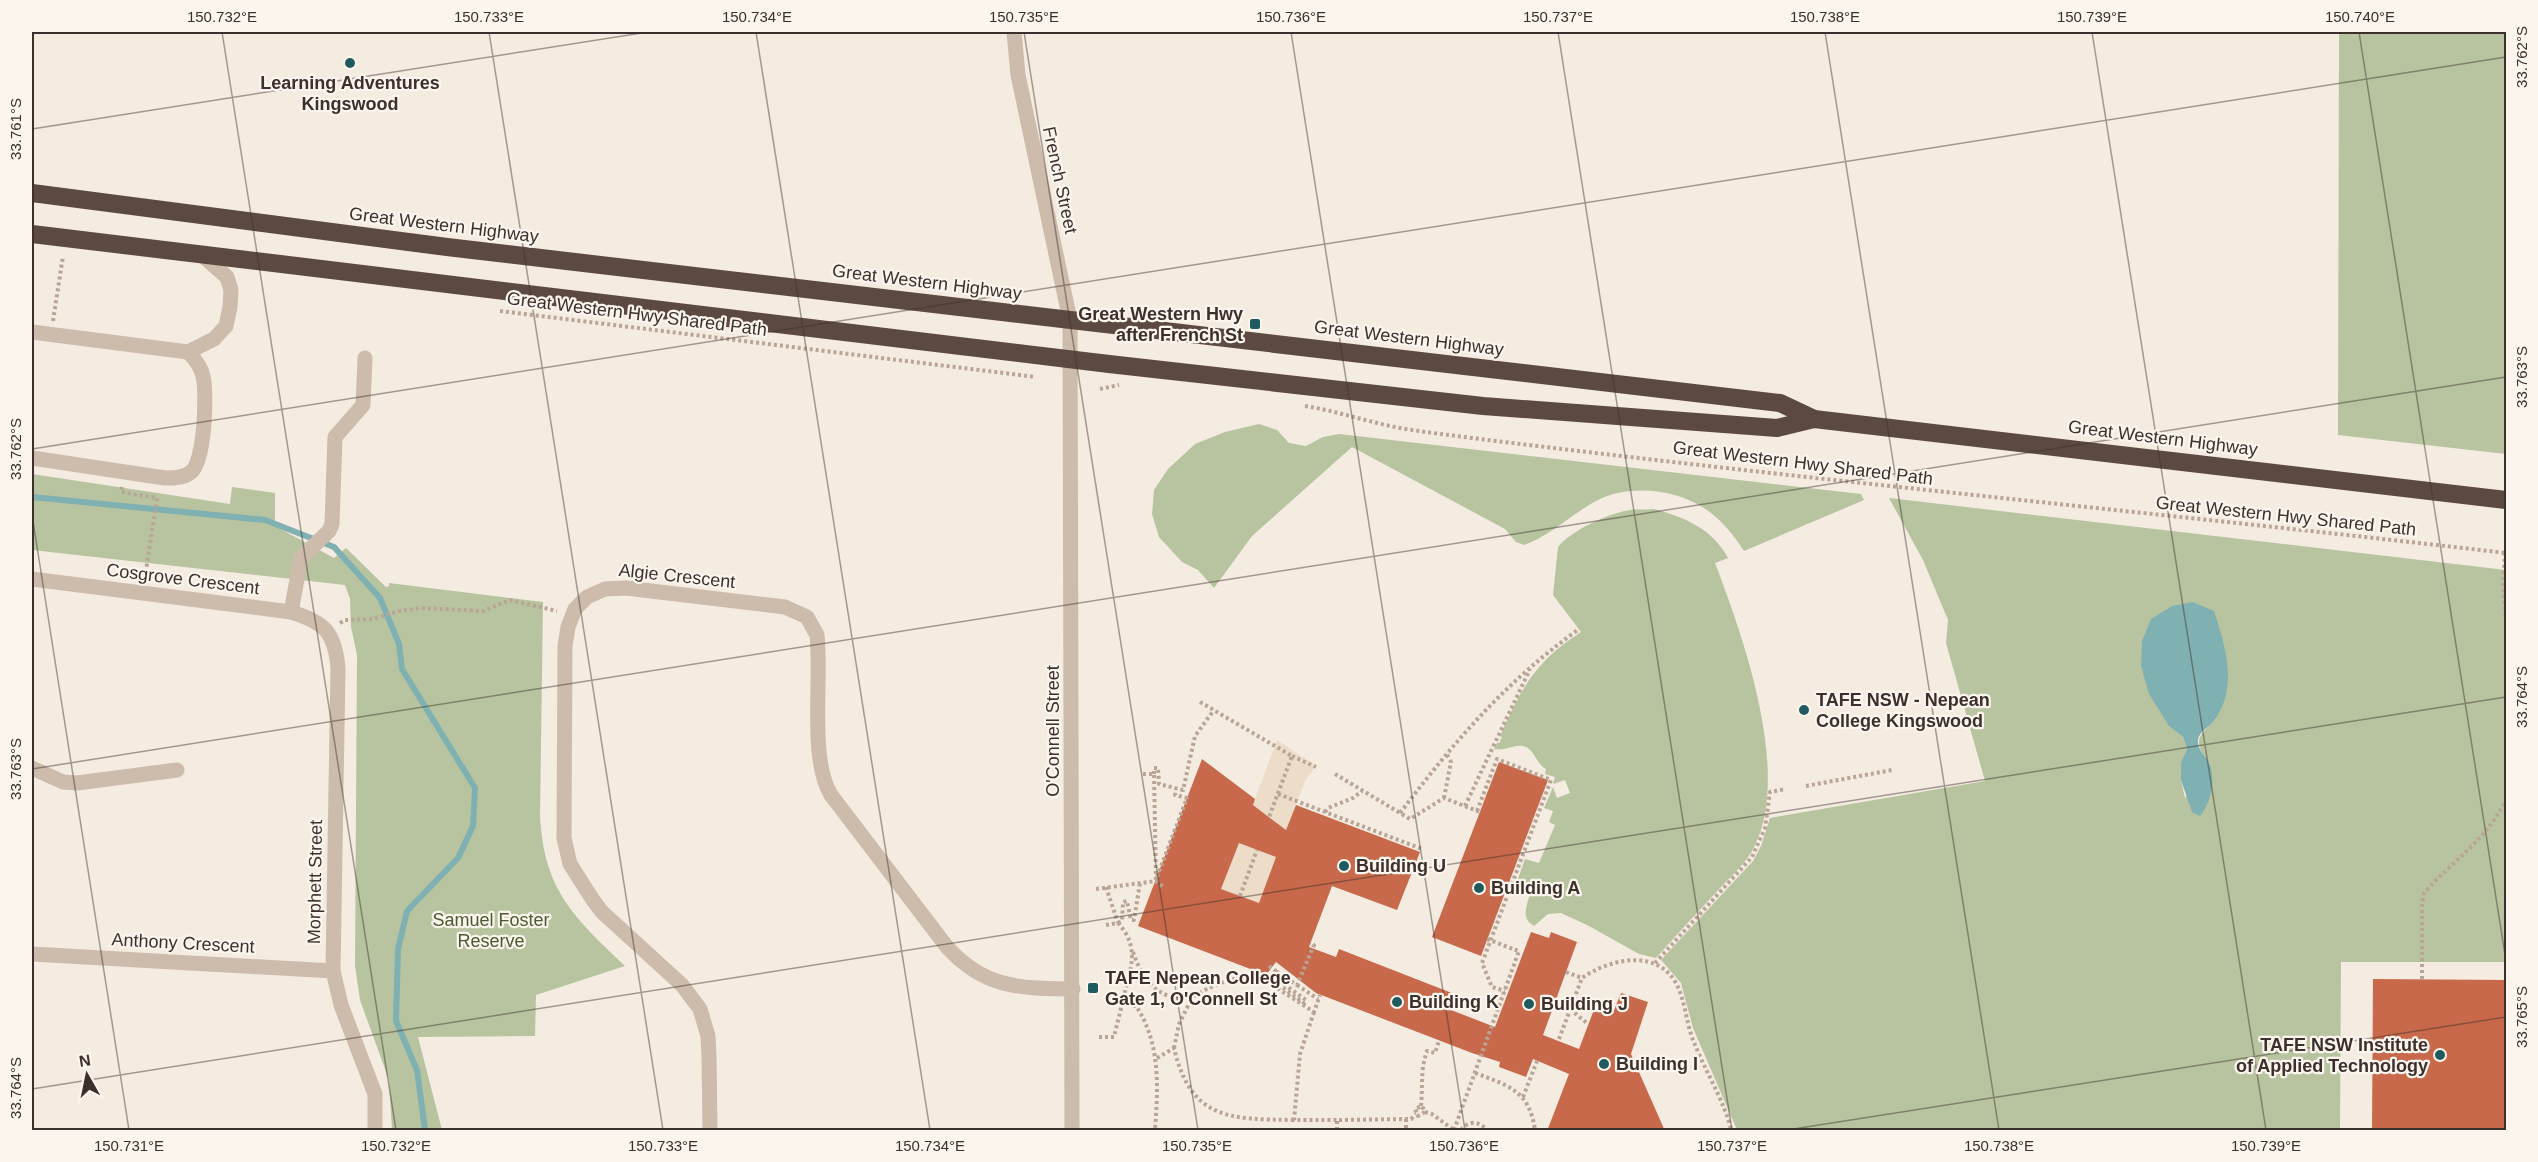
<svg xmlns="http://www.w3.org/2000/svg" width="2538" height="1162" viewBox="0 0 2538 1162" font-family="Helvetica,sans-serif">
<rect width="100%" height="100%" fill="#f4ebe1"/>
<g fill="#b8c4a0" fill-rule="evenodd">
<polygon points="2339,32 2506,32 2506,454 2338,435"/>
<path d="M1259,424l18,6 12,13 17,3 17,-9 16,-3 522,60 3,6 -120,51c-9,-14 -19,-27 -33,-38 -29,-23 -79,-30 -113,-13 -24,12 -49,37 -74,45l-8,-3 -11,-13 -153,-82 -100,89 -38,52 -16,-18 -16,-8 -23,-25 -7,-23 2,-24 14,-21 27,-25 30,-12z"/>
<path d="M32,474l198,30 2,-17 43,6v33l59,32 12,-10 40,39 3,-1v-3l154,19 -3,214c4,75 34,101 85,150l-89,29 -1,41 -117,1 24,93h-50l-3,-50 -29,-80 -5,-34 2,-311 -6,-28 -1,-28 -5,-14 -313,-35z"/>
<path d="M1889,498l617,72v392h-165l-1,168h-603l-44,-102 -12,-45 -20,-23 92,-99 8,-15 9,-28 215,-37 -39,-138 2,-23 -25,-60zM2216,719c-19,18 -24,23 -6,45l-25,34 -4,-18v-18l6,-13 -4,-12 -14,-12z"/>
<path d="M1654,509c30,8 59,20 74,49l-13,5c28,73 76,208 40,282 -7,16 -23,30 -34,42 -22,24 -44,47 -65,71l-17,-4 -50,-28 -28,-13 -13,1 -14,12c-14,-8 -7,-20 -4,-32l-16,-4 11,-31 14,4 16,-38 -6,-3 4,-11 -9,-3 9,-21 4,11 13,-5 -5,-13 -12,4 2,-7 -10,-3 1,-5c-10,-5 -12,-21 -23,-23 -8,-2 -18,5 -29,3l3,-6h2l3,-6 -2,-1c22,-49 35,-74 81,-104l-28,-37 5,-48c12,-16 51,-34 72,-37 7,-1 16,0 24,-1z"/>
</g>
<g fill="#ecdcc8">
<polygon points="1277,740 1316,766 1305,781 1286,830 1253,805"/>
<polygon points="1239,843 1276,857 1259,903 1221,889"/>
</g>
<path fill="#7fb0b2" d="M2193,602l21,9c11,34 24,74 2,107 -5,9 -19,13 -18,25 1,9 8,13 11,20 8,16 1,41 -9,53l-8,-4 -11,-32v-18l6,-13 -4,-12 -14,-11 -20,-32 -8,-28 1,-25 9,-22 21,-13z"/>
<g fill="none" stroke-linecap="round" stroke-linejoin="round">
<polyline stroke="#7fb0b2" stroke-width="6" points="32,497 265,520 334,547 380,598 399,644 402,669 475,788 473,826 458,858 407,911 398,949 396,1021 417,1070 425,1130"/>
</g>
<g fill="#c8694b" fill-rule="evenodd">
<path d="M1202,759l53,40 -2,6 33,25 10,-25 124,47 -23,58 -65,-24 -23,61 27,10 3,-8 118,46 -6,15 44,17 36,-95 18,6 2,-6 26,10 -34,93 36,14 16,-42 18,6 8,-20 27,9 -17,52 34,77h-118l22,-57 -36,-15 -7,18 -27,-10 1,-5 -28,-9 -156,-60 -40,-31 -10,13 -128,-49zM1239,843l37,14 -17,46 -38,-14z"/>
<polygon points="1499,762 1548,780 1481,956 1432,937"/>
<polygon points="2373,979 2506,980 2506,1131 2372,1131"/>
</g>
<g fill="none" stroke-linecap="round" stroke-linejoin="round">
<g stroke="#b9a596" stroke-width="4" stroke-dasharray="3 3" stroke-linecap="butt">
<polyline points="500,311 1036,377"/>
<polyline points="53,321 63,256"/>
<polyline points="1100,389 1119,385"/>
<path d="M1305,406c32,5 63,16 95,22 24,4 48,7 72,10 344,43 690,75 1034,115"/>
<polyline points="122,487 121,492 157,498 145,577"/>
<polyline points="2505,553 2503,584 2506,617"/>
<polyline points="340,623 345,620 373,619 399,611 421,608 483,611 510,600 557,611"/>
<polyline points="1200,702 1292,756 1269,817"/>
<polyline points="1292,756 1316,767"/>
<polyline points="1143,774 1154,774 1156,881"/>
<polyline points="1154,774 1154,768 1158,768 1159,784 1183,790 1195,736 1214,710"/>
<polyline points="1335,774 1410,819 1444,798 1480,812"/>
<polyline points="1806,786 1892,770"/>
<polyline points="1278,794 1422,849"/>
<polyline points="1444,798 1451,762 1446,753"/>
<polyline points="1465,806 1530,669"/>
<polyline points="1477,811 1497,759 1551,780 1482,963 1492,987 1505,991"/>
<polyline points="1325,812 1328,808 1353,798 1362,791"/>
<path d="M1400,813c55,-72 104,-130 179,-184"/>
<polyline points="1157,877 1187,798 1175,795 1176,789"/>
<polyline points="1106,887 1118,923"/>
<polyline points="1096,889 1156,881 1163,887"/>
<polyline points="1240,896 1257,850"/>
<polyline points="1118,923 1122,921 1123,902 1127,901 1131,920 1134,920 1140,883"/>
<path d="M1106,925l12,-2c24,26 11,49 4,81"/>
<path d="M1133,952c9,27 26,52 60,44 5,-1 11,-6 16,-8 21,-10 39,-14 62,-8l6,-8 20,13 17,-40 -4,-1"/>
<polyline points="1655,963 1752,857 1765,828 1770,792 1786,789"/>
<polyline points="1269,966 1277,972"/>
<path d="M1566,972l16,6c27,-19 74,-30 94,5 10,19 10,42 19,62 10,25 31,60 36,85"/>
<polyline points="1274,977 1306,1000 1304,1003 1279,985 1277,988 1314,1012 1320,995"/>
<path d="M2422,979v-75l2,-11c31,-35 59,-49 82,-93"/>
<polyline points="1297,985 1318,999"/>
<polyline points="1570,1009 1588,1024"/>
<polyline points="1314,1012 1300,1054 1294,1120 1337,1120"/>
<path d="M1099,1037h15l8,-33 14,2c25,38 22,81 19,124"/>
<polyline points="1559,1039 1582,978"/>
<polyline points="1174,1048 1179,1024 1193,996"/>
<path d="M1157,1058l17,-10c17,72 55,71 120,72"/>
<path d="M1475,1073c34,13 54,17 60,57"/>
<polyline points="1523,1097 1537,1061"/>
<path d="M1421,1106c2,-19 -1,-36 6,-55l8,2 4,-12"/>
<polyline points="1425,1112 1418,1116 1415,1109 1422,1106 1425,1112 1432,1114 1454,1130"/>
<polyline points="1406,1119 1406,1130"/>
<polyline points="1337,1130 1337,1120 1411,1119 1416,1114"/>
<polyline points="1454,1130 1519,951 1513,949"/>
<path d="M1461,1130c8,-10 18,-9 26,0"/>
</g>
<g stroke="#cdbbac" stroke-width="15">
<polyline points="1014,32 1018,75 1070,320 1072,1130"/>
<polyline points="32,332 188,352 214,339 226,326 230,307 231,290 227,277 203,256"/>
<path d="M32,458l133,20c9,0 19,0 26,-6 14,-11 16,-79 12,-96 -2,-9 -8,-17 -15,-24"/>
<path d="M32,579l259,33c33,10 44,20 47,56l-5,303 8,34 34,89v36"/>
<polyline points="291,612 301,558 329,531 332,524 335,437 363,405 365,358"/>
<polyline points="32,768 63,782 77,783 177,770"/>
<polyline points="32,954 333,971"/>
<path d="M710,1130l-1,-72 -1,-22 -8,-27 -18,-24 -80,-73 -9,-12 -23,-36 -6,-26 1,-192 3,-19 7,-18 12,-12 18,-8 21,-1 159,19 22,10 10,18c5,45 -8,124 14,160l116,152c38,42 73,41 126,42"/>
</g>
<g stroke="#5c4a42" stroke-width="18">
<polyline points="32,193 447,247 1780,403 1814,419 2506,500"/>
<polyline points="32,234 1109,364 1483,406 1777,428 1814,419"/>
</g>
<polyline stroke="#b9a596" stroke-width="4" stroke-dasharray="3 3" stroke-linecap="butt" points="1487,939 1513,949"/>
</g>
<path fill="none" stroke="#3b302b" stroke-width="1.5" stroke-opacity="0.45" d="M222,32l174,1098M489,32l174,1098M756,32l174,1098M1024,32l174,1098M1291,32l174,1098M1558,32l174,1098M1825,32l174,1098M2092,32l174,1098M2359,32l147,929M32,129l616,-97M32,449l2474,-392M32,515l97,615M32,769l2474,-392M32,1089l2474,-392M1787,1130l719,-113"/>
<g fill="#1f5a5e" stroke="#fbf5ee" stroke-width="2">
<circle cx="350" cy="63" r="6"/>
<rect x="1249" y="318" width="12" height="12" rx="3"/>
<circle cx="1804" cy="710" r="6"/>
<circle cx="1344" cy="866" r="6"/>
<circle cx="1479" cy="888" r="6"/>
<rect x="1087" y="982" width="12" height="12" rx="3"/>
<circle cx="1397" cy="1002" r="6"/>
<circle cx="1529" cy="1004" r="6"/>
<circle cx="2440" cy="1055" r="6"/>
<circle cx="1604" cy="1064" r="6"/>
</g>
<g text-anchor="middle" dominant-baseline="central" stroke-width="4.5" stroke-linejoin="round" paint-order="stroke">
<g font-size="18" font-weight="bold" fill="#3b302b" stroke="#fbf5ee" text-anchor="start">
<text x="350" y="83" text-anchor="middle">Learning Adventures<tspan x="350" dy="21">Kingswood</tspan></text>
<text x="1243" y="314" text-anchor="end">Great Western Hwy<tspan x="1243" dy="21">after French St</tspan></text>
<text x="1816" y="700">TAFE NSW - Nepean<tspan x="1816" dy="21">College Kingswood</tspan></text>
<text x="1356" y="866">Building U</text>
<text x="1491" y="888">Building A</text>
<text x="1105" y="978">TAFE Nepean College<tspan x="1105" dy="21">Gate 1, O'Connell St</tspan></text>
<text x="1409" y="1002">Building K</text>
<text x="1541" y="1004">Building J</text>
<text x="2428" y="1045" text-anchor="end">TAFE NSW Institute<tspan x="2428" dy="21">of Applied Technology</tspan></text>
<text x="1616" y="1064">Building I</text>
</g>
<g font-size="18" fill="#3b302b" stroke="#fbf5ee">
<text transform="translate(1060 180) rotate(78)">French Street</text>
<text transform="translate(444 225) rotate(7)">Great Western Highway</text>
<text transform="translate(927 282) rotate(7)">Great Western Highway</text>
<text transform="translate(637 314) rotate(7)">Great Western Hwy Shared Path</text>
<text transform="translate(1409 338) rotate(7)">Great Western Highway</text>
<text transform="translate(2163 438) rotate(7)">Great Western Highway</text>
<text transform="translate(1803 463) rotate(7)">Great Western Hwy Shared Path</text>
<text transform="translate(2286 516) rotate(6)">Great Western Hwy Shared Path</text>
<text transform="translate(677 576) rotate(6)">Algie Crescent</text>
<text transform="translate(183 579) rotate(7)">Cosgrove Crescent</text>
<text transform="translate(1053 731) rotate(-90)">O'Connell Street</text>
<text transform="translate(315 882) rotate(-89)">Morphett Street</text>
<text transform="translate(183 943) rotate(3)">Anthony Crescent</text>
</g>
<g font-size="18" fill="#4a5a2e" stroke="#fbf5ee">
<text x="491" y="920">Samuel Foster<tspan x="491" dy="21">Reserve</tspan></text>
</g>
</g>
<rect width="2538" height="1162" fill="none" stroke="#fbf5ee" stroke-width="66"/>
<g transform="translate(87 1075) rotate(351)" stroke="#fbf5ee" stroke-width="4.5" paint-order="stroke">
<path d="M0-4.5L10 22L0 15L-10 22Z" fill="#3b302b"/>
<text y="-9" font-size="16" font-weight="bold" text-anchor="middle" fill="#3b302b">N</text>
</g>
<rect x="33" y="33" width="2472" height="1096" fill="none" stroke="#3b302b" stroke-width="2"/>
<g font-size="15" text-anchor="middle" fill="#3b302b">
<text x="222" y="22">150.732°E</text>
<text x="489" y="22">150.733°E</text>
<text x="757" y="22">150.734°E</text>
<text x="1024" y="22">150.735°E</text>
<text x="1291" y="22">150.736°E</text>
<text x="1558" y="22">150.737°E</text>
<text x="1825" y="22">150.738°E</text>
<text x="2092" y="22">150.739°E</text>
<text x="2360" y="22">150.740°E</text>
<text transform="translate(2522 57) rotate(-90)" y="5">33.762°S</text>
<text transform="translate(16 129) rotate(-90)" y="5">33.761°S</text>
<text transform="translate(2522 377) rotate(-90)" y="5">33.763°S</text>
<text transform="translate(16 449) rotate(-90)" y="5">33.762°S</text>
<text transform="translate(2522 697) rotate(-90)" y="5">33.764°S</text>
<text transform="translate(16 769) rotate(-90)" y="5">33.763°S</text>
<text transform="translate(2522 1017) rotate(-90)" y="5">33.765°S</text>
<text transform="translate(16 1088) rotate(-90)" y="5">33.764°S</text>
<text x="129" y="1151">150.731°E</text>
<text x="396" y="1151">150.732°E</text>
<text x="663" y="1151">150.733°E</text>
<text x="930" y="1151">150.734°E</text>
<text x="1197" y="1151">150.735°E</text>
<text x="1464" y="1151">150.736°E</text>
<text x="1732" y="1151">150.737°E</text>
<text x="1999" y="1151">150.738°E</text>
<text x="2266" y="1151">150.739°E</text>
</g>
</svg>
